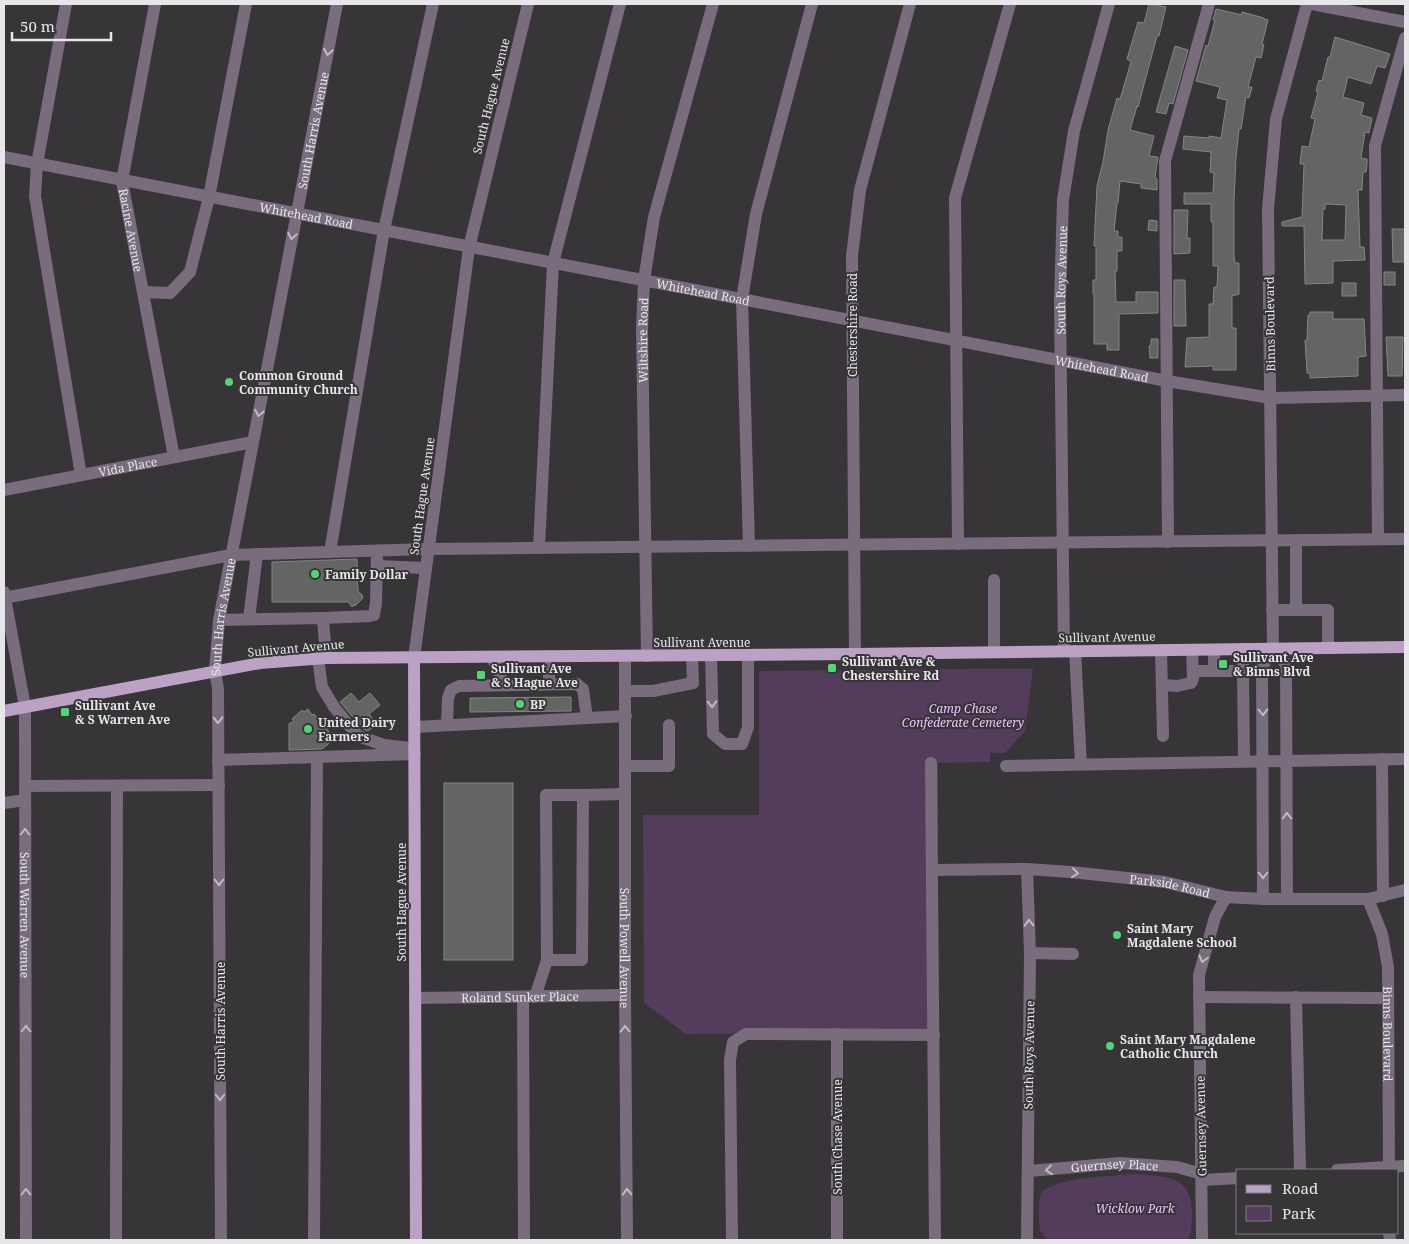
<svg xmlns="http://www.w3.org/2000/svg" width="1409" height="1244" viewBox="0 0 1409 1244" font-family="'Noto Serif',serif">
<rect width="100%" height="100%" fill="#373538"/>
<g fill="#543c5d">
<polygon points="973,669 1033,669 1025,731 1005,753 990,753 990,762 938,763 937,1033 686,1034 644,1003 643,815 759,815 759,671"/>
<path d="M1138,1174c31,3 54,2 54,40 0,9 0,18 -4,26h-139c-11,-7 -10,-15 -10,-27 0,-6 -1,-13 2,-19 10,-17 78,-19 97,-20z"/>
</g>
<g fill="#626562" stroke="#838683" fill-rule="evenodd">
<polygon points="1149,4 1166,7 1159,36 1157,36 1138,107 1137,106 1130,130 1154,136 1149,156 1158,157 1155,177 1157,179 1157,190 1141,188 1141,184 1120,181 1118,203 1117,203 1114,231 1118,231 1118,237 1122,237 1122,251 1117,251 1117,271 1115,271 1116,302 1136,302 1136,292 1158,292 1158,313 1119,314 1119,350 1107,350 1107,344 1094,344 1094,294 1093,294 1093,280 1096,280 1096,246 1094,246 1097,186 1103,162 1108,130 1117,98 1120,99 1131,62 1127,59 1132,42 1138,22 1144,23"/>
<polygon points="1216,9 1242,15 1242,12 1264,18 1264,19 1268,20 1262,44 1264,45 1261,58 1256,57 1248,87 1252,87 1249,98 1246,97 1241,129 1239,129 1236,158 1234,201 1234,256 1235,263 1239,263 1239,294 1232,296 1232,328 1236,328 1236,370 1213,370 1213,366 1185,367 1187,338 1209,337 1209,304 1213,304 1214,287 1217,287 1218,266 1213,266 1213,222 1211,222 1211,204 1184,204 1184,193 1213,193 1214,173 1210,172 1211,152 1183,149 1184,136 1209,138 1209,136 1221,138 1227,100 1217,98 1220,87 1196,81 1206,45 1208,46 1215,20 1213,20"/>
<path d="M1335,37l55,17 -5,14 -8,-2 -6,18 -23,-7 -5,20 21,6 -3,12 11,3 -3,15 -4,-1 -4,26 6,1v5l-1,8h-3l-1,18h-4l2,57h4l1,13 -32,1v22l-28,1 -1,-58h-22v-4l20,-5 2,-53h-4l2,-18 7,1 6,-28 -4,-1 7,-26 -2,-1 3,-11 3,1 6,-24h2zM1325,204l21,1 -1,35h-23l1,-31h2z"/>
<polygon points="1175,46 1188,50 1173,104 1169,103 1166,114 1156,112"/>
<polygon points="1174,210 1188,210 1187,238 1190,238 1190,253 1174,254"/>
<polygon points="1149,220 1157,221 1157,231 1148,230"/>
<polygon points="1392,229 1405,229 1405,262 1393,262"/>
<rect x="1384" y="272" width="11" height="13"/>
<polygon points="1174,280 1185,280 1186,326 1174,326"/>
<rect x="1342" y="283" width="14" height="13"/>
<polygon points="1310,312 1333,312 1333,319 1364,319 1366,356 1358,357 1358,376 1310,378 1310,373 1307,373 1305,340 1307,340 1308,315 1310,315"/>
<polygon points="1386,337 1403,337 1402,376 1388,376"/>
<polygon points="1151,339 1158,339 1158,358 1150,358 1149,346 1151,345"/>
<polygon points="357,559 358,591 363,596 361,597 363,598 355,606 354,605 352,607 348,602 272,602 272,562"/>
<polygon points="351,693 359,702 370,693 380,705 369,714 377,724 368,731 363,729 340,702"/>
<polygon points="571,697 571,711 470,712 470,698"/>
<polygon points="308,709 312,715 314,714 331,734 329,735 333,740 322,749 289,750 289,724 294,721 292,719 302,710 304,712"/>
<rect x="444" y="783" width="69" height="177"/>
</g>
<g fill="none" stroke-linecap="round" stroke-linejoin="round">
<g stroke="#796c7d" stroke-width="12">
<polyline points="66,4 37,164 35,196 81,475"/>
<path id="s1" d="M155,4l-33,177 52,276"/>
<polyline points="1312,4 1405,22"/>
<path id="s2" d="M4,157l1163,224 104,17 134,-3"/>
<polyline points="143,292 170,293 190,272 209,197 246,4"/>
<path id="s3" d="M4,490l249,-48"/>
<polyline points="1378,539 1375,146 1405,38"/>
<polyline points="1296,540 1296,610"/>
<polyline points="1168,542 1165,161 1209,4"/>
<polyline points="958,544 955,198 1010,4"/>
<polyline points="749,546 742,299 756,214 812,4"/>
<polyline points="539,548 553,263 620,4"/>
<polyline points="330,552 384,230 433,4"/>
<polyline points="377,566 426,568"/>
<path id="s4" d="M4,592l21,115 1,533"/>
<polyline points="4,598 231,555 428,549 1405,539"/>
<polyline points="1272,610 1328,610 1328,648"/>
<polyline points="323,618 370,616 374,615 376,603 377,551"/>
<polyline points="249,619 257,554"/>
<polyline points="219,620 323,618 326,658"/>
<polyline points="1243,649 1243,671"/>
<polyline points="1273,649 1286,664 1287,899"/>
<polyline points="1161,650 1163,736"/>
<polyline points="1214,650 1214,671"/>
<path id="s5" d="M1064,651l-4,-351 3,-100 11,-69 35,-127"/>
<polyline points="1075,651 1081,764"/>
<polyline points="994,652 994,580"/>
<polyline points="855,654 852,256 860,190 910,4"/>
<polyline points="711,655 713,734 725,744 742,744 748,727 748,655"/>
<path id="s6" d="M625,656v339l2,245"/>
<path id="s7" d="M647,656l-5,-327 2,-49 10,-63 59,-213"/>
<polyline points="492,657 504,685"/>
<polyline points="318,658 322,687 334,707 358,736 384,745 410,748"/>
<polyline points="414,658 469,248 528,4"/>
<polyline points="1193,671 1243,671 1244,760"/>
<polyline points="549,683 549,657"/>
<polyline points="1162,685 1177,686 1191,683 1193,679 1192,650"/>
<polyline points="625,691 653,691 693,683 692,655"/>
<polyline points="447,725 448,698 451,690 459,686 577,684 583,689 587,718"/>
<polyline points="415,727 626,716"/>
<polyline points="1382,759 1383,896"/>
<polyline points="218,760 415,754"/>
<polyline points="931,763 935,1240"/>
<polyline points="625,766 669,766 669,725"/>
<polyline points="1006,766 1405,759"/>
<polyline points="25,786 219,785"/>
<polyline points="583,795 625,794"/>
<polyline points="4,803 25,800"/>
<polyline points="1027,869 1030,953 1027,1240"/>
<path id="s8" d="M932,870l95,-1 44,3 94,10 61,15 37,2h105l37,-9"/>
<polyline points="1263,899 1262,667 1273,649 1268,209 1276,119 1307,4"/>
<path id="s9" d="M1368,899l14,35 6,33 1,203"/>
<polyline points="1030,953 1073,954"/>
<polyline points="523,997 524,1240"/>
<polyline points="535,997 547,960 582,960 583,795 546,795 547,960"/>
<polyline points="1199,997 1388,998"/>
<polyline points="1296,997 1300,1170"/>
<path id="s10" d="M415,998l210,-3"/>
<polyline points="1337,1170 1405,1166"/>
<path id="s11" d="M1029,1171l91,-8 57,4 25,7"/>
<polyline points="1202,1180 1238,1178"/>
<polyline points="1389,1233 1390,1240"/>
<polyline points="116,1240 117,786"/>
<path id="s12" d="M221,1240l-3,-551 -3,-18 4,-51 118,-616"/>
<polyline points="314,1240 317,757"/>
<polyline points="732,1240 730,1060 733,1042 746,1034 934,1035"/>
<polyline points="837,1240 837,1034"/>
<polyline points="1202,1240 1199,975 1215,917 1226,897"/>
</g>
<g stroke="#bba1c4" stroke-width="12">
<polyline points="414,658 416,1240"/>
<polyline points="4,711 260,663 326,658 855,654 1405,647"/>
</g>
</g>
<defs><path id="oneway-chevron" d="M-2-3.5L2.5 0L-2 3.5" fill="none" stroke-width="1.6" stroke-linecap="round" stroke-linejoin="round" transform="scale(1.25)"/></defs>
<g stroke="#c0bbc3">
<use href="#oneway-chevron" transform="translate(328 52) rotate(100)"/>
<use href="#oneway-chevron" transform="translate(292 236) rotate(101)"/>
<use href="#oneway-chevron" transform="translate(259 413) rotate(101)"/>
<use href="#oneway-chevron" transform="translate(712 704) rotate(88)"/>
<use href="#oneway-chevron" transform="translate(1263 712) rotate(89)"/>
<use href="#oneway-chevron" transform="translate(218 720) rotate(89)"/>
<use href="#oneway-chevron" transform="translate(1287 816) rotate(-90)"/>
<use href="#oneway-chevron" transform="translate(25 832) rotate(-90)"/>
<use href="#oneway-chevron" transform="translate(1075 873) rotate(6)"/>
<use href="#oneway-chevron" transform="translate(1263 875) rotate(90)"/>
<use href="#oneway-chevron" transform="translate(219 882) rotate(90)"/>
<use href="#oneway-chevron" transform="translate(1029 923) rotate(-92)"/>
<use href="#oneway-chevron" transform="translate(1203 959) rotate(105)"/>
<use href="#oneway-chevron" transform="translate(26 1029) rotate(-90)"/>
<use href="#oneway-chevron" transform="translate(625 1029) rotate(-91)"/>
<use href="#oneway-chevron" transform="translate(220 1097) rotate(90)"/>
<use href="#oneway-chevron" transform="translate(1049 1170) rotate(174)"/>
<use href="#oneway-chevron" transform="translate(26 1192) rotate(-90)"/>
<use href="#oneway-chevron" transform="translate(627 1192) rotate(-91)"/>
</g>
<g fill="#50d674" stroke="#373538" stroke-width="2">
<circle cx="229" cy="382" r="5"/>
<circle cx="315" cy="574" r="5"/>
<rect x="1218" y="659" width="10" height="10" rx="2.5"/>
<rect x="827" y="663" width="10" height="10" rx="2.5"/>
<rect x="476" y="670" width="10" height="10" rx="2.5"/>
<circle cx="520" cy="704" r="5"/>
<rect x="60" y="707" width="10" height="10" rx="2.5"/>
<circle cx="308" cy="729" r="5"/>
<circle cx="1117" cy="935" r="5"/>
<circle cx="1110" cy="1046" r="5"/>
</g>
<g text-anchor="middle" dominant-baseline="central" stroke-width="4" stroke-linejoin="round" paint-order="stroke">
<g font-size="12" fill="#e7e6e8" stroke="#373538">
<text transform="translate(491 96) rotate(-76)">South Hague Avenue</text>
<text stroke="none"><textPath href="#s12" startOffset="1119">South Harris Avenue</textPath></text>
<text stroke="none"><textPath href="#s2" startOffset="308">Whitehead Road</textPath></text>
<text stroke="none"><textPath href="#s1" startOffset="230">Racine Avenue</textPath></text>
<text stroke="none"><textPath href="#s5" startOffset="371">South Roys Avenue</textPath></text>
<text stroke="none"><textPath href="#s2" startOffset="712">Whitehead Road</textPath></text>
<text transform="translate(1270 324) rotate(-91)">Binns Boulevard</text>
<text transform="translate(852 325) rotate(-90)">Chestershire Road</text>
<text stroke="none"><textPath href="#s7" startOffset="316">Wiltshire Road</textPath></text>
<text stroke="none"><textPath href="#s2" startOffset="1118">Whitehead Road</textPath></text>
<text stroke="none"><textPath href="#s3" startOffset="126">Vida Place</textPath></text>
<text transform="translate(422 496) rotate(-82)">South Hague Avenue</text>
<text stroke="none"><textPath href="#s12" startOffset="624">South Harris Avenue</textPath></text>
<text transform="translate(1107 637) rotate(-1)">Sullivant Avenue</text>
<text x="702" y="642">Sullivant Avenue</text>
<text transform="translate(296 648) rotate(-5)">Sullivant Avenue</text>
<text stroke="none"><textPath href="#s8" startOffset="239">Parkside Road</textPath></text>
<text transform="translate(401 902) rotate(-90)">South Hague Avenue</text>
<text stroke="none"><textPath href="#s4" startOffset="325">South Warren Avenue</textPath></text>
<text stroke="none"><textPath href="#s6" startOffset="292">South Powell Avenue</textPath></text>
<text stroke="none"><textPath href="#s10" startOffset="105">Roland Sunker Place</textPath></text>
<text transform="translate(220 1021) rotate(-90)">South Harris Avenue</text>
<text stroke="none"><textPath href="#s9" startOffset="138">Binns Boulevard</textPath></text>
<text transform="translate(1029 1055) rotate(-89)">South Roys Avenue</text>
<text transform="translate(1201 1126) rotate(-91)">Guernsey Avenue</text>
<text transform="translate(837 1137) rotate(-90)">South Chase Avenue</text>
<text stroke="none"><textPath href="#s11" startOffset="86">Guernsey Place</textPath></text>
</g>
<g font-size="12" font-weight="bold" fill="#e7e6e8" stroke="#373538" text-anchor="start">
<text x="239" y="375">Common Ground<tspan x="239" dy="14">Community Church</tspan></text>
<text x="325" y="574">Family Dollar</text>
<text x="1233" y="657">Sullivant Ave<tspan x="1233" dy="14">&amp; Binns Blvd</tspan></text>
<text x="842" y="661">Sullivant Ave &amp;<tspan x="842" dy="14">Chestershire Rd</tspan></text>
<text x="491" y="668">Sullivant Ave<tspan x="491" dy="14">&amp; S Hague Ave</tspan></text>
<text x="530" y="704">BP</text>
<text x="75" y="705">Sullivant Ave<tspan x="75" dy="14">&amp; S Warren Ave</tspan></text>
<text x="318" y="722">United Dairy<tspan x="318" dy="14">Farmers</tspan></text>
<text x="1127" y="928">Saint Mary<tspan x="1127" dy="14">Magdalene School</tspan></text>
<text x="1120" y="1039">Saint Mary Magdalene<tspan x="1120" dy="14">Catholic Church</tspan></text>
</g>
<g font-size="12" font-style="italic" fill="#eec0fe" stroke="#373538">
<text x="963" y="708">Camp Chase<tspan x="963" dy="14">Confederate Cemetery</tspan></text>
<text x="1135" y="1208">Wicklow Park</text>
</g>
</g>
<rect width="1409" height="1244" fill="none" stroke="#e7e6e8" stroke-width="10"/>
<rect x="1236" y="1169" width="162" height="65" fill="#373538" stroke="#7d7c7e"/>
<rect x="1246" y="1185" width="25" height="8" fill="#bba1c4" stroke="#7d7c7e"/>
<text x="1282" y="1194" font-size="15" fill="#e7e6e8">Road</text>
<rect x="1246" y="1206" width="25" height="15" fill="#543c5d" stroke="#7d7c7e"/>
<text x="1282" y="1219" font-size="15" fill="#e7e6e8">Park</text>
<path d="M12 32v8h99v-8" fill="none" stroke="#e7e6e8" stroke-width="2.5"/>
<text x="20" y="32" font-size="15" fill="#e7e6e8" stroke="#373538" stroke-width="4" paint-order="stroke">50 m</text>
</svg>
